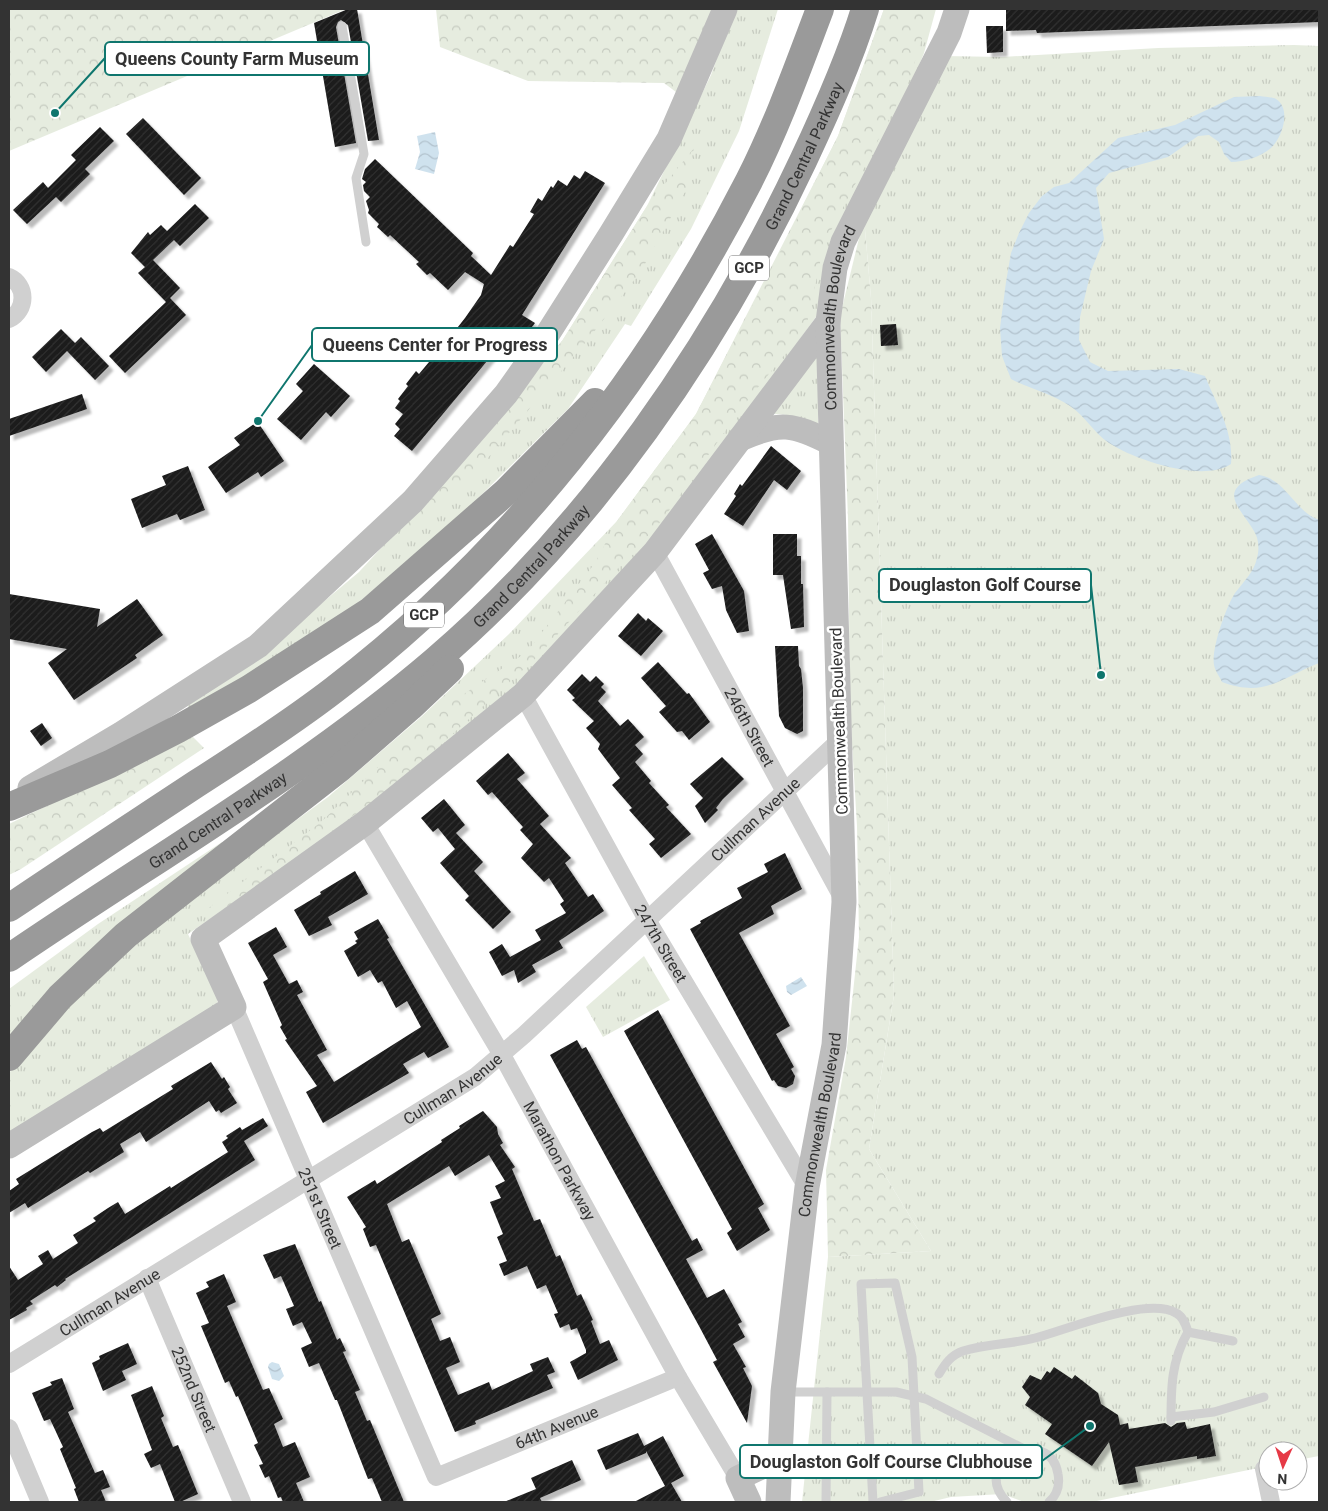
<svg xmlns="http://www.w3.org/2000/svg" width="1328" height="1511" viewBox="0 0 1328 1511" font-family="Roboto,sans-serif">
<defs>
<pattern id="grass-tufts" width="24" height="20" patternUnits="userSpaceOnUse" patternTransform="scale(1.25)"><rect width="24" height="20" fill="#e6ecdf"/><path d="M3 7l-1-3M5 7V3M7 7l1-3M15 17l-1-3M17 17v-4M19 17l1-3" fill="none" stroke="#c6cbc0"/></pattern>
<pattern id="forest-crowns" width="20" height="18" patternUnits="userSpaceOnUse" patternTransform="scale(1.25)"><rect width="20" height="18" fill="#e6ecdf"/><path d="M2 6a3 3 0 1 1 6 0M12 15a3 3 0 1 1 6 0" fill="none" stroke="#c6cbc0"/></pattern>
<pattern id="water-waves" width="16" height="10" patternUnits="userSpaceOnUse" patternTransform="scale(1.25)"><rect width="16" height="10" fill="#cfe2ee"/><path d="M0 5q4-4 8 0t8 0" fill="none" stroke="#b2c2cd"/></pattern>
<pattern id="building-hatch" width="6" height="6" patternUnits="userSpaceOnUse" patternTransform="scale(1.25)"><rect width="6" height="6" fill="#1a1a1a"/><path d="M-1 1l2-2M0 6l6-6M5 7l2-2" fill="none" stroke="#333"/></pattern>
<filter id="shadow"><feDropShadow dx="4.5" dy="4.5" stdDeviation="1" flood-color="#0004"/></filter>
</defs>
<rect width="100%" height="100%" fill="#fff"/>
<g fill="url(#grass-tufts)">
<polygon points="735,9 778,9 739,131 691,229 631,326 625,324 568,409 450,526 353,607 191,711 187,705 285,634 359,572 464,458 562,341 647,206 711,75"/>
<polygon points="884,9 936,9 924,53 821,310 647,551 518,687 326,839 188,934 217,997 218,1006 9,1135 9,1073 68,1003 173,910 328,797 421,717 509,634 617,521 696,414 838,136"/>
<polygon points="1294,45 1319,46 1319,1456 1298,1460 1298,1451 1268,1451 1268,1466 1092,1502 1024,1502 1002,1494 951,1497 930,1502 802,1502 828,1257 931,1251 869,1149 894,995 871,298 864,218 944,56 1002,57 1158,48"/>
<path d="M818,352v75c-16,-9 -27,-13 -46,-13z"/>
<polygon points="222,842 226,847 9,1046 9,989 98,924"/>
<polygon points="644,956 670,1000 603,1037 586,1007"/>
</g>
<g fill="url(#forest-crowns)">
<polygon points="9,9 346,9 9,151"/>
<polygon points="436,9 712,9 680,95 664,83 528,81 440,47"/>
<polygon points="884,9 931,9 909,81 824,244 806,328 743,406 663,519 537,657 401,781 221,911 206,910 321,822 431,716 527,652 595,563 617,521 696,414 781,250 838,136"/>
<polygon points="694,148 685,192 641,271 590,337 460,491 382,563 410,518 464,458 562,341 647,206"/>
<polygon points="864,218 871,298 894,995 869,1149 931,1251 828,1257 826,1170 846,1057 859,937 857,826 850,710 848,518 840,316"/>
<polygon points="192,736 204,748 21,869 9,875 9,824"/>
</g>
<g fill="url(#water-waves)">
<path d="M1260,96c5,1 12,1 16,3 16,10 6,39 -5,49 -11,9 -27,14 -40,14l-7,-8 -5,-12 -10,-7 -11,1 -30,21 -59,16 -13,15 8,51 -13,32 -11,46 -1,23 11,22 18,9 71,-2 26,7c11,28 29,55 26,88 -28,19 -96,-4 -122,-21 -15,-10 -24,-27 -39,-37 -17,-12 -40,-17 -59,-27l-9,-23 -2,-28 6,-46 5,-29 8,-20 10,-20 13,-17 12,-9 15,-4 49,-45 57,-13 59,-28z"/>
<polygon points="435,132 439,153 434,174 415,169 420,152 417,136"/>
<path d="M1259,475c27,4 35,36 60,45v143c-38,15 -54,35 -97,19 -2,-5 -7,-11 -8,-17 -3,-16 12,-58 21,-72 9,-12 19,-21 22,-35 2,-7 2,-16 -1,-23 -12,-25 -44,-44 3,-60z"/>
<polygon points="801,977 807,986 791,995 787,992 786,986"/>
<polygon points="272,1362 279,1364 284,1376 279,1381 272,1379 268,1367 269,1364"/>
</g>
<g fill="url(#building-hatch)" filter="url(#shadow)">
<polygon points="348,9 357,9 379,140 368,141 348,25 341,20 338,22 336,27 356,143 335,147 314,23"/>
<polygon points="1006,9 1319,9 1319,22 1037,33 1036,30 1006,31"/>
<polygon points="986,26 1003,26 1003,52 987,53"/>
<polygon points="143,118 201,178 184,195 126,134"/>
<polygon points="100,127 114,141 85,169 90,174 61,202 56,197 27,224 13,210 43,182 48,188 76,160 71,155"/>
<polygon points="375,159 473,253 471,256 491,275 510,245 513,247 534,214 530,212 538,198 542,201 551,186 553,188 558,180 567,186 574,175 580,179 585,171 605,183 522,315 535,323 522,340 512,331 412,451 394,436 400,429 395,424 403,414 395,408 400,401 398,399 408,386 406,384 416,371 419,374 444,344 441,341 451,329 454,332 465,318 481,295 484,284 465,272 448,290 430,273 427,275 416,264 419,262 390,235 388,237 377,227 379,224 368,213 369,210 366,201 370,197 364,191 363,185 366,182 362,179 365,169"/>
<polygon points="195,204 209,218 180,246 174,240 153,260 180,288 170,298 186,315 125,373 109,356 166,302 138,273 145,267 131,253 148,232 150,235 161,225 167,231"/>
<polygon points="896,324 898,345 881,346 880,325"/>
<polygon points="61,329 75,343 81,337 109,366 95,380 67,351 46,372 32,357"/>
<polygon points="314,364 350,396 331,417 326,412 301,440 277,419 303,391 296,384"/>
<polygon points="82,394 87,409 9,436 9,419"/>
<polygon points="254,424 259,424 284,461 261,477 258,472 226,493 208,467 240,445 234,438"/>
<polygon points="771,446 801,471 787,490 774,480 743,526 724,514 736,496 734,494 740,484 742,486"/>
<polygon points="188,466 205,510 180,520 177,514 142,528 131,499 166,485 162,476"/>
<polygon points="712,534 744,591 749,631 737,633 726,610 722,586 712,589 703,573 709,570 695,544"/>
<polygon points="773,534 797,534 797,556 801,556 801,584 803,584 804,627 791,629 783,575 773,575"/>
<polygon points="9,594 100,609 97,627 137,599 163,635 135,655 137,658 74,700 48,663 67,649 9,639"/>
<polygon points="638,613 646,621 648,618 663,631 641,656 618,636"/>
<polygon points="775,646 798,646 799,666 801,669 803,688 803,731 797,734 785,728 779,716"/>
<polygon points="658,662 687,694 689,693 710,722 689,740 682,731 677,732 659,712 666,706 641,678"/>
<polygon points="582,674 590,682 596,676 604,684 601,687 606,692 598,701 620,726 628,719 644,737 635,745 643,754 635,762 651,781 649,783 669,805 666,807 691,834 661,858 649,844 655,839 629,810 632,808 612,785 620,778 598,749 600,744 586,728 594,721 572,700 575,698 567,690"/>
<polygon points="42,723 52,738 41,746 30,731"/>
<polygon points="508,753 525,773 517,779 549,816 540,824 571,858 565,863 588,897 593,894 604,911 559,941 563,948 532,965 536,972 518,983 514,970 502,976 489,952 502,944 510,957 541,940 535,930 566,913 560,904 564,901 549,878 544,882 521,858 533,844 520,830 523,827 492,792 488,795 476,781"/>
<polygon points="722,757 744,779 723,799 716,808 718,810 705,823 695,806 703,798 690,784"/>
<polygon points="444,799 465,825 456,833 483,862 474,871 511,912 493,929 465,900 469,896 440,863 455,849 438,828 433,832 421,818"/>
<polygon points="785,853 802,889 771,906 774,914 739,933 790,1026 776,1034 794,1067 791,1069 795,1076 793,1084 786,1088 778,1086 774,1080 772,1081 690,929 701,923 700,921 742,898 737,888 768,872 764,864"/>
<polygon points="355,871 368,894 328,917 332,925 309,936 294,910 321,894 320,892"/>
<polygon points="378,919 389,938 387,939 449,1047 428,1058 424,1052 403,1064 409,1073 323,1123 306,1092 317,1086 285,1040 287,1039 280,1027 282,1025 263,982 268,979 248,943 276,927 287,947 273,955 289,984 297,980 303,992 297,995 327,1050 317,1055 334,1082 421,1027 407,1001 396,1008 382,981 378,983 370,970 358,977 344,951 357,943 355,941 358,939 354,932"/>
<polygon points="658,1010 764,1204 758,1208 770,1230 737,1251 727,1233 732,1229 624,1031"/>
<polygon points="577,1040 582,1049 586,1047 692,1241 697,1238 703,1250 686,1259 707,1298 724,1289 742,1322 738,1324 745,1337 733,1344 746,1367 743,1368 752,1386 747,1423 713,1362 717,1360 699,1326 550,1055"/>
<polygon points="211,1062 222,1079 224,1077 230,1087 228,1089 237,1103 221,1113 219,1110 216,1112 209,1101 146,1142 140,1132 120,1144 124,1152 90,1173 88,1171 28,1208 25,1203 9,1213 9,1191 19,1184 16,1179 92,1132 100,1128 103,1132 173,1089 171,1086"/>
<polygon points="483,1111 497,1127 498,1134 503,1143 500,1145 515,1167 512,1169 534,1221 540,1219 556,1257 560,1255 577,1296 581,1294 593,1320 591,1321 600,1344 609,1340 618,1360 578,1380 570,1362 586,1353 586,1350 577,1328 571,1330 569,1324 560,1328 554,1314 558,1313 546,1285 537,1289 527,1266 504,1276 499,1264 507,1261 497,1237 503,1234 490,1202 501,1198 495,1186 505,1181 489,1155 455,1176 449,1166 387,1204 402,1242 409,1239 441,1314 431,1319 440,1341 450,1337 460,1362 446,1368 458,1395 489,1382 492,1390 533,1371 530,1364 548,1357 555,1372 547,1375 553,1388 475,1421 476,1424 455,1432 376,1245 370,1247 363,1229 366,1227 347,1197 375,1180 377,1184 442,1142 441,1140 460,1128 459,1126"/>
<polygon points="263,1118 268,1126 244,1141 255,1160 65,1279 66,1280 57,1287 55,1285 30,1301 33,1304 26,1308 27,1310 9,1320 9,1266 18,1280 43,1264 38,1256 48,1250 53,1259 78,1243 73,1235 96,1221 93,1218 108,1208 118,1202 125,1214 170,1186 171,1188 228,1152 222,1142 228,1138 226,1136 240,1127 242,1130"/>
<polygon points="295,1244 319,1302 321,1301 337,1340 340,1338 346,1351 343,1352 360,1390 355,1392 367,1421 370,1420 404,1502 382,1502 372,1478 368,1479 337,1400 335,1400 319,1363 309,1367 301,1348 312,1343 302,1322 293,1326 286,1309 294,1306 281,1276 274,1279 263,1255"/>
<polygon points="224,1274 236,1302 227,1306 263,1390 269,1388 283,1419 274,1424 283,1447 295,1442 310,1477 296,1483 304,1502 283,1502 281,1497 278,1498 269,1476 265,1478 259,1465 263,1464 254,1445 258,1443 238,1396 236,1397 229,1381 225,1383 201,1326 209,1323 196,1293 209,1287 206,1282"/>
<polygon points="128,1343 137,1364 122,1371 126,1380 103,1391 92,1363 100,1359 99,1356"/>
<polygon points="1054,1367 1072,1379 1075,1375 1098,1393 1101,1404 1118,1415 1120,1425 1128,1423 1129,1429 1165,1423 1171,1427 1177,1423 1185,1422 1187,1429 1210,1424 1216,1456 1197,1459 1197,1456 1135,1467 1138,1482 1119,1485 1109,1442 1092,1466 1045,1434 1052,1424 1025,1405 1030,1397 1022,1387 1030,1375 1041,1380 1047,1371 1050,1373"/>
<polygon points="62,1378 74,1409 68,1412 95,1473 103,1470 110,1487 101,1490 106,1502 79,1502 74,1489 76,1488 60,1449 63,1447 50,1419 44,1421 32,1393 52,1385 50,1382"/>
<polygon points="152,1386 164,1416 161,1418 173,1447 178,1445 198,1494 180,1502 175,1502 160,1464 151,1468 144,1454 152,1450 131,1395"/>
<polygon points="638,1433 644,1446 663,1436 684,1476 671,1483 682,1502 634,1502 665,1486 646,1451 646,1453 606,1470 597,1450"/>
<polygon points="572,1460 581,1480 540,1498 542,1502 504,1502 536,1489 531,1478"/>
</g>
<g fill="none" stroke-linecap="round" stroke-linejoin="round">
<g stroke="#d0d0d0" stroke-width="9">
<polyline points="342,26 364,154 356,178 366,242"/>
<path d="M939,1374c6,-10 12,-19 24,-23 23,-7 49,-7 72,-13 31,-8 112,-42 141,-25 7,3 10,12 12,19"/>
<polyline points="784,1392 896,1392 926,1399 1024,1449"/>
<polyline points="1171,1417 1214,1412 1264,1397"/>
<path d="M1171,1421c0,-32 0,-60 17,-89l45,9"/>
<polyline points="826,1502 827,1392"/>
<polyline points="873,1502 861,1284 895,1283 912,1357 919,1492 880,1502"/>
<path d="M1007,1502c-40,-40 43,-79 51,-28 2,11 -1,21 -9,28"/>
</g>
<g stroke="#d0d0d0" stroke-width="18">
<path d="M9,277c18,8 18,33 0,42"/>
<path id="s1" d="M655,552l187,345"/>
<path id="s2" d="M523,695l124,225 160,267"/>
<path id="s3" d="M365,823l137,232 176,322 60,101"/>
<path id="s4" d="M234,1007l202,470 242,-100"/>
<path id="s5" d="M147,1278l95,224"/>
<path id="s6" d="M9,1364l466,-287 49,-42 316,-295"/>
<polyline points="9,1428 40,1502"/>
<polyline points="1264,1469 1271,1502"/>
</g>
<g stroke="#bdbdbd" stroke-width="25">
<path d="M740,439c41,-18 52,-15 91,4"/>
<polyline points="30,788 121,734 258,646 413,501 506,394 540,346 611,234 669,139 725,9"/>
<polyline points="9,1146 234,1007 203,939 365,823 523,695 655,552 828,322"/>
<polyline points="749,1502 738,1478 780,1458"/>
<path id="s7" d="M778,1502l5,-110 24,-205 27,-142 10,-143 -16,-580 7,-54 8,-26 106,-209 8,-24"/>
</g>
<g stroke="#9a9a9a" stroke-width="28">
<polyline points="9,807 110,764 178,729 249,689 370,611 506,492 595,402"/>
<path d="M9,908c62,-42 125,-83 187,-124 47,-30 95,-61 139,-95 176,-135 313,-311 414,-508 28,-55 49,-114 71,-172"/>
<path id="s8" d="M9,958c143,-98 294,-184 426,-297 156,-134 281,-315 368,-500 23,-49 46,-100 62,-152"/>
<polyline points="9,1057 60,997 126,935 340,768 410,707 450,669"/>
</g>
</g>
<g text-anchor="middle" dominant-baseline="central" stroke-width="5" stroke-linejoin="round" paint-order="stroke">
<g fill="#fff" stroke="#707070" stroke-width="1">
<rect x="729" y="255.5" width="40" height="25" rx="4"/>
<rect x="404" y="602.5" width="40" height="25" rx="4"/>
</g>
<g font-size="15" font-weight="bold" fill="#333">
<text x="749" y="268">GCP</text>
<text x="424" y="615">GCP</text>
</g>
<g font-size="16" fill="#333" stroke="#fff">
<text stroke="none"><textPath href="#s8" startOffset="1150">Grand Central Parkway</textPath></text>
<text stroke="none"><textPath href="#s7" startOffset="1190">Commonwealth Boulevard</textPath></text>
<text stroke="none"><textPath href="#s8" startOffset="655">Grand Central Parkway</textPath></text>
<text transform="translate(839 721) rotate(-92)">Commonwealth Boulevard</text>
<text stroke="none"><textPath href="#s1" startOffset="199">246th Street</textPath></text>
<text stroke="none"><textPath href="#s8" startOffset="250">Grand Central Parkway</textPath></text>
<text stroke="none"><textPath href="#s6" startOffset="928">Cullman Avenue</textPath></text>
<text stroke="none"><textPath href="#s2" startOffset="284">247th Street</textPath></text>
<text stroke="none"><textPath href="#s6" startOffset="522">Cullman Avenue</textPath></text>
<text stroke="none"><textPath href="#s7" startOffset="380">Commonwealth Boulevard</textPath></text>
<text stroke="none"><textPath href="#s3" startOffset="390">Marathon Parkway</textPath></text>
<text stroke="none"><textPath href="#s4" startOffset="219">251st Street</textPath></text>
<text stroke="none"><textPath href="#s6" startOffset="118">Cullman Avenue</textPath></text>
<text stroke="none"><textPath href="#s5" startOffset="121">252nd Street</textPath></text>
<text stroke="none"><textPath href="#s4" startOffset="642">64th Avenue</textPath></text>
</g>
</g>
<path fill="none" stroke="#0f766e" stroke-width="2" d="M55 113L105 58M258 421L312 345M1101 675L1091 585M1090 1426L1042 1461"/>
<g fill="#0f766e" stroke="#fff" stroke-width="2">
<circle cx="55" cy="113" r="5"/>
<circle cx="258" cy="421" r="5"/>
<circle cx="1101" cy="675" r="5"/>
<circle cx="1090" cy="1426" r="5"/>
</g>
<g fill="#fff" stroke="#0f766e" stroke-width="2">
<rect x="105" y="42" width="264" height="33" rx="5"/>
<rect x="312" y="328" width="245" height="33" rx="5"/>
<rect x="879" y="569" width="212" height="33" rx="5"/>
<rect x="740" y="1445" width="302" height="33" rx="5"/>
</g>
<g font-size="18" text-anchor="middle" font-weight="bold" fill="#333">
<text x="237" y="65">Queens County Farm Museum</text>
<text x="435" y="351">Queens Center for Progress</text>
<text x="985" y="591">Douglaston Golf Course</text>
<text x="891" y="1468">Douglaston Golf Course Clubhouse</text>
</g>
<rect width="1328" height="1511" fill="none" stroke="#333333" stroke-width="20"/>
<g transform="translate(1283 1466) rotate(183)"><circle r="24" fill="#ffffff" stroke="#adadad"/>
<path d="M0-4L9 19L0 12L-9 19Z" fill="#e63946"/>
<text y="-8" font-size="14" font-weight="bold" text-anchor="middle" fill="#333333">N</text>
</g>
</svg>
